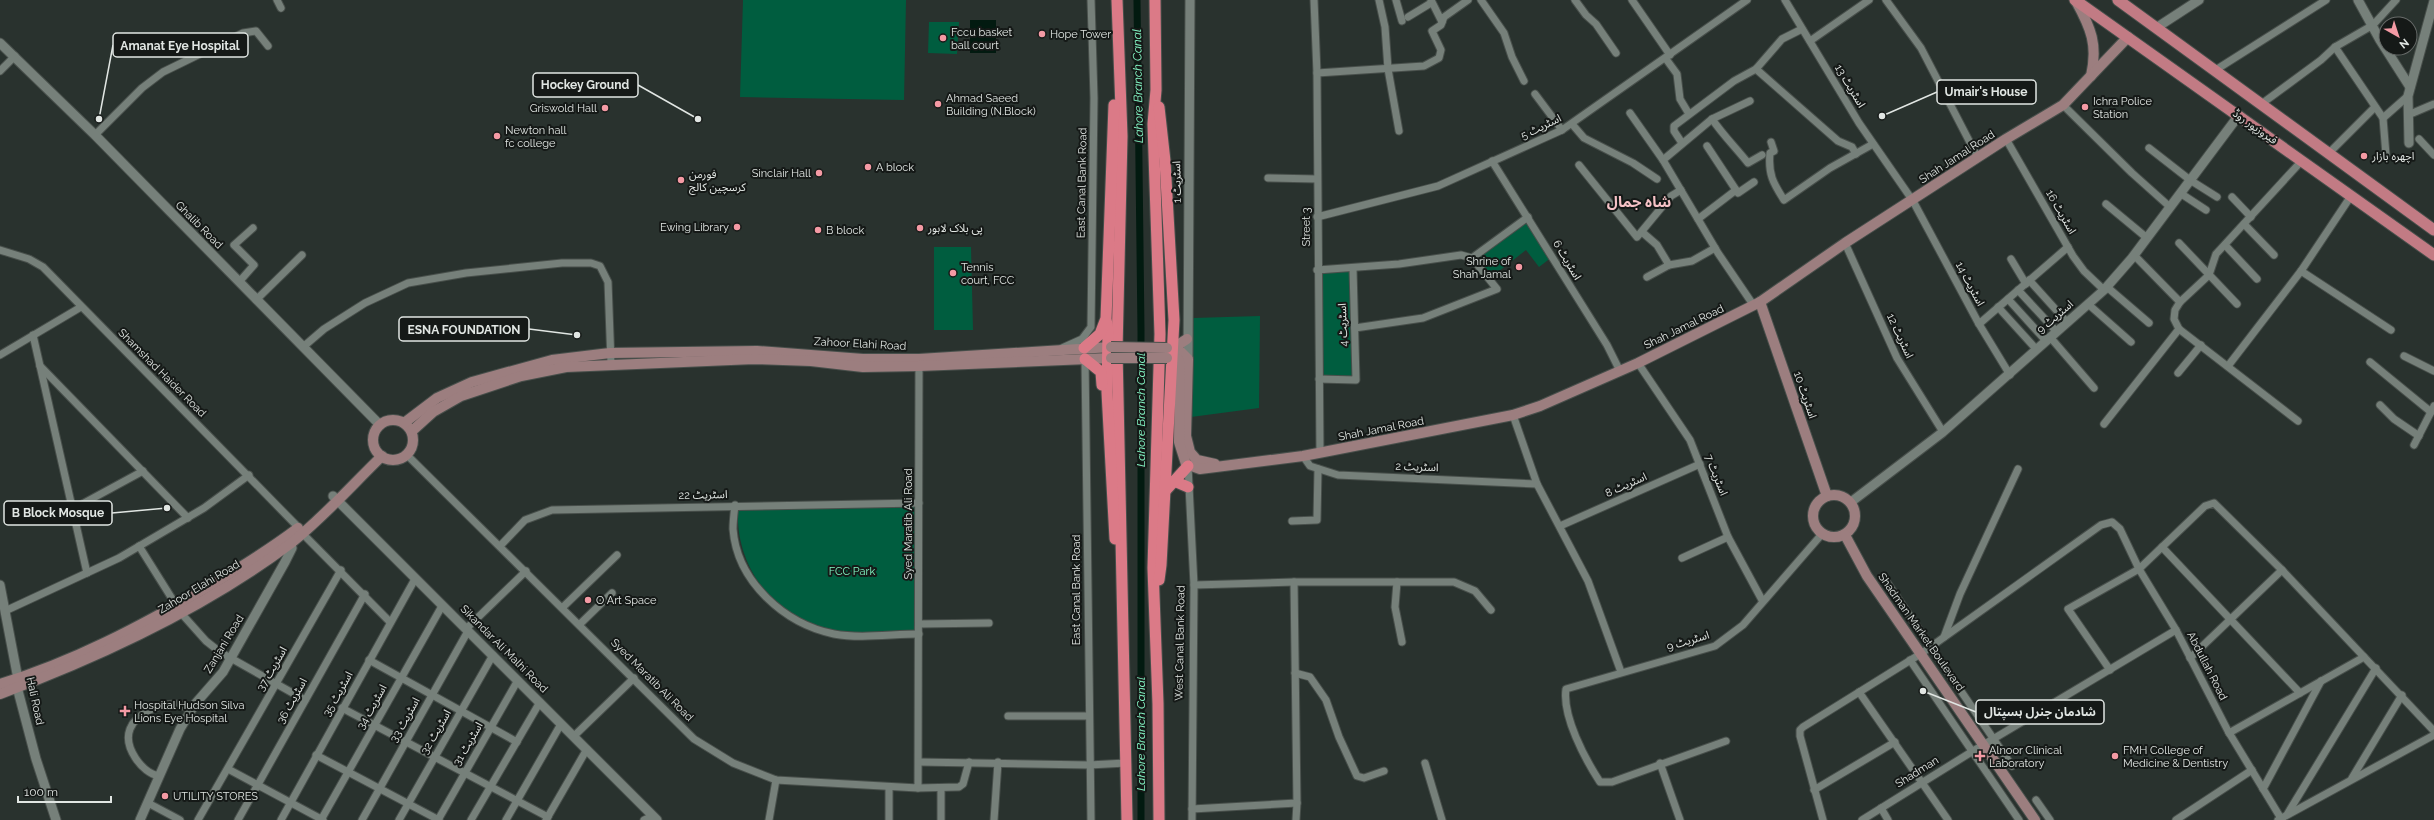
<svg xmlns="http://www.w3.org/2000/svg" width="2434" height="820" viewBox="0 0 2434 820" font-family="Raleway,'Noto Sans Arabic',sans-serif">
<rect width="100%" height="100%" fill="#29322e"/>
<g fill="#005d3f">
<polygon points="743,0 906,0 904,100 740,97"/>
<polygon points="929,22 959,22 957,54 928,53"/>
<polygon points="1528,217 1552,257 1539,267 1526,250 1489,279 1472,258"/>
<polygon points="934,247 971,247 973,330 934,330"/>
<polygon points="1353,269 1356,380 1319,379 1317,270"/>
<polygon points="1260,316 1259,408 1191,417 1193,318"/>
<path d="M916,507v124c-27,1 -58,5 -85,0 -56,-11 -96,-65 -93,-121z"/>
</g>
<rect fill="#021a10" x="970" y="20" width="26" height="33"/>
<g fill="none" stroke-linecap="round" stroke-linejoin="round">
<polyline stroke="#021a10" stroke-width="7" points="1137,0 1141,331 1141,820"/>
<g stroke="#484f4b" stroke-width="9">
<g id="minor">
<polyline points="277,0 281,8"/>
<polyline points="1314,0 1317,73 1320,453"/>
<polyline points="1379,0 1385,27 1388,69 1399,131"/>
<polyline points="1396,0 1402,21"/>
<polyline points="1431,0 1442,22"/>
<polyline points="1481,0 1504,33 1512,57 1524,81"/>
<polyline points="1575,0 1586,15 1596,24 1616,53"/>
<polyline points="1632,0 1670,55"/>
<polyline points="1785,0 1859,123 1913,201 1979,324 2010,375"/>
<polyline points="1886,0 1921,48 1978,158"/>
<polyline points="1408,17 1431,3"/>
<polyline points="1810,41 1869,0"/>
<polyline points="2335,47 2383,118 2386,155"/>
<polyline points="1666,59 1677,74 1680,99 1689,114"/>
<polyline points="1756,69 1838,141 1852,147 1856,154"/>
<polyline points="0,71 15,56"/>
<polyline points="2214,71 2326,0"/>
<polyline points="1317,73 1424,66 1439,58 1441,50 1432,31 1441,25 1444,17 1468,0"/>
<polyline points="1535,94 1562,130"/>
<polyline points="1750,101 1712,119 1663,160 1718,253 1754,306"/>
<polyline points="2063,105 2132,173 2170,207"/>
<polyline points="2260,105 2321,60 2335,47 2373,25 2396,0"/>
<polyline points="1630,113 1663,160"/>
<polyline points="2408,115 2434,104"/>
<polyline points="2383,118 2408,96"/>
<path d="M1712,119c11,16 24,29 36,44l14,-8"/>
<polyline points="1572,124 1584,138 1633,163 1657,179"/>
<polyline points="95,135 142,88 163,72 243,33 256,31 268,46"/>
<polyline points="2006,139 2073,256 2084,271 2104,290"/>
<polyline points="2419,139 2434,155"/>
<path d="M1771,142l3,9 -4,2c-2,21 3,30 14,47l46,-32 43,-24"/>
<polyline points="1682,143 1674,131 1674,126 1734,81 1756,69 1782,39 1802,29"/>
<polyline points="1707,146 1736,190"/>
<polyline points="2149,148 2190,180 2217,197"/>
<polyline points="2328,154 2375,107"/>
<polyline points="1492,161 1607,345 1620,371"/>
<polyline points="1579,165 1637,237 1671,196 1681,190"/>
<polyline points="2297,166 2216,254 2209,275 2180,302 2175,310 2174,319 2179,329 2298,421"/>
<polyline points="1268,178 1317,179"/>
<polyline points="2180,193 2206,210"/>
<polyline points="2232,197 2251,217"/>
<polyline points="2106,204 2147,238"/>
<polyline points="1317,217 1438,186 1562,130 1747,0"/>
<polyline points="1698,219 1736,190 1738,193 1754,182"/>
<polyline points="2244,224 2274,255"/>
<polyline points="1642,232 1657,245 1669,265 1647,277"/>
<polyline points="1845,243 1897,358 1943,432"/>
<polyline points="2179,243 2237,304"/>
<polyline points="2225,245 2257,279"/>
<polyline points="0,250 29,259 43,267 299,528"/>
<polyline points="2134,255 2180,302"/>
<polyline points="2011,259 2026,284"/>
<polyline points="1669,265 1692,261 1715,248"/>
<polyline points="1317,270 1399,264 1461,255 1472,258 1528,217"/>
<polyline points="2301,271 2391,330"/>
<polyline points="2029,280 2067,322"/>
<polyline points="239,282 254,265 234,245 253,228"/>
<polyline points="2107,287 2149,323"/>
<polyline points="2018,290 2056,331"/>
<polyline points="2008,299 2046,341"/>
<polyline points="256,300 302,255"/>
<polyline points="2088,304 2131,342"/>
<polyline points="1998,307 2036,349"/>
<polyline points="1979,324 2068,247"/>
<polyline points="1355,328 1423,318 1497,289 1472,258"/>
<polyline points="33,335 87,573"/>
<polyline points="2050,337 2094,388"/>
<polyline points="303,347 324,329 365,303 408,283 466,273 562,263 591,263 600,266 608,282 611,363"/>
<polyline points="1062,348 1082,339 1091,327 1094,98 1091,0"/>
<polyline points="0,355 81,307"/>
<polyline points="2404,356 2434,371"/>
<polyline points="1085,359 1091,820"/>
<polyline points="2370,362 2431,412"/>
<polyline points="1638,363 1690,440 1728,537 1762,600"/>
<polyline points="40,366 188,518"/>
<polyline points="2228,366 2301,271 2351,196"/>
<polyline points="2178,373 2201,345"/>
<polyline points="1319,379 1356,380 1353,269"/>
<polyline points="2380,405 2394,419 2419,436"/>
<polyline points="1513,415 1537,484 1588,581 1621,672"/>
<polyline points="2104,424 2179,329"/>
<polyline points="2414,445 2434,406"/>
<polyline points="407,455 694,739 733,763 776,780 918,788 919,363"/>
<polyline points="1303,456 1310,466 1338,475 1537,484"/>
<polyline points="1188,466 1194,585 1192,820"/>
<path d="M735,505c-1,8 -2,17 -2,24 4,53 52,95 101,105 27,5 58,0 85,0"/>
<polyline points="73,509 143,471"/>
<polyline points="1292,521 1317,520 1318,469"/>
<polyline points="1560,526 1700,464"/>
<polyline points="302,533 390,622"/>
<polyline points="139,546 181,613 206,641 220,652 305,700"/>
<polyline points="500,546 525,520 552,510 919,503"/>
<polyline points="2162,547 2300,693"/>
<polyline points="1682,558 1728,537"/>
<polyline points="1886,581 2012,766"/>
<polyline points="1397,582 1395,607 1402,642"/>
<polyline points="1194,585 1294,582 1454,582 1475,591 1491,610"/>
<polyline points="563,607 617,555"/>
<polyline points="5,611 119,558 204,508 249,475"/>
<polyline points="580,624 612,593"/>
<polyline points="919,624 989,623"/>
<polyline points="466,629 526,571"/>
<polyline points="1944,637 1960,594 2018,469"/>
<polyline points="2190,658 2282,570"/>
<polyline points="369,660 517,742"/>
<polyline points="1910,660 2019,820"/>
<polyline points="2110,670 2068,609 2139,569 2205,506 2214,503 2282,570 2434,731"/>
<polyline points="1295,673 1310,677 1326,700 1339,737 1357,776 1364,778 1384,771"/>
<polyline points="1859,692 1948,820"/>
<polyline points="342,708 548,817"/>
<polyline points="1008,716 1088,716"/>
<polyline points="2229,733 2364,657"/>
<polyline points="574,736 634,678"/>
<path d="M1726,741l-114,41h-12c-15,-23 -38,-66 -34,-93l149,-43 28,-21 79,-91"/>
<polyline points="316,755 439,820"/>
<polyline points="919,762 1089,765 1126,763"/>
<polyline points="1425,763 1442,820"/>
<polyline points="1660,763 1680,820"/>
<polyline points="228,769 323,820"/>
<path d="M159,776c-17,-3 -36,-29 -29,-47 6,-16 31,-26 47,-25 5,1 10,4 14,6"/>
<polyline points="2352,778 2402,695"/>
<polyline points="889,787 889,820"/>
<polyline points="918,788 959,787 963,784 969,762"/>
<polyline points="941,788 941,820"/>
<polyline points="2263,789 2321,681"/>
<polyline points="1814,790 1895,742"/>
<polyline points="2036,800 2050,820"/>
<polyline points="148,803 180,820"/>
<polyline points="1881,808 1888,820"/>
<polyline points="1192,809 1297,803 1294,582"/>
<polyline points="2288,813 2376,668"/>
<polyline points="198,820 341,570"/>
<polyline points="238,820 365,594"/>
<polyline points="281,820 415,579"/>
<polyline points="321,820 442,606"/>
<polyline points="362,820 468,631"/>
<polyline points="399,820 493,655"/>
<polyline points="438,820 518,680"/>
<polyline points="471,820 540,702"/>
<polyline points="506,820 561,724"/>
<polyline points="546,820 587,749"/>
<polyline points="644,820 653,816"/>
<polyline points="769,820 776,780"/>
<polyline points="994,820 998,762"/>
<polyline points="1296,820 1297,803"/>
<polyline points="1823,820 1800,736 1800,730 1803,727 1922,653 2101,525 2112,522 2120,529 2139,569 2176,630 2228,731 2282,820"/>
<polyline points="1862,820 1973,751 2176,630"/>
<polyline points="2176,820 2252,770"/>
<polyline points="2278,820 2434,735"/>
</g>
</g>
<g stroke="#484f4b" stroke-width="11">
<g id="tertiary">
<polyline points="2358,0 2380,40 2410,87"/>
<polyline points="2156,28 2199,0"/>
<polyline points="0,43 95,135 380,425"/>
<polyline points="2409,143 2408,96 2434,1"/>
<polyline points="1188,359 1190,0"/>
<polyline points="333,496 657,820"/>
<polyline points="1851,502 1943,432 2104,290 2132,258 2239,115"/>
<polyline points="0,585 18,679 17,687 36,759 56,820"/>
<polyline points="140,820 180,729 195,704 223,672 285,562 292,548 290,543"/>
</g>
</g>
<g stroke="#484f4b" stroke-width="12">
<g id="secondary">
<path d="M2076,1c15,27 22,44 15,75"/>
<polyline points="1760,302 1827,496"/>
<polyline points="1167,348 1178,349 1188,359 1186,436 1190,452 1197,460 1215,464"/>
<polyline points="1173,348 1187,339"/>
<polyline points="1167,358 1178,359 1180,364 1179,442 1186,464 1200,469 1303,456 1513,415 1540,406 1638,363 1760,302 1845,243 2006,139 2063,105 2128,37"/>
<circle cx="393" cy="440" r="20"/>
<polyline points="404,423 437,398 472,382 552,360 610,353 757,351 863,359 919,359 1111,347"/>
<polyline points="412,431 433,412 461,396 521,376 566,367 754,359 811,361 863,367 919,366 1111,358"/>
<circle cx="1834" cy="516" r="21"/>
<polyline points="1845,535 1867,576 2035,820"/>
<path d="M0,684c73,-22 141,-58 206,-96 32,-19 63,-38 92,-60"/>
<path d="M0,694c102,-38 203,-85 290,-150 33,-26 62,-59 92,-88"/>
</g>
</g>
<g stroke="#484f4b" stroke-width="13">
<g id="primary">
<polyline points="2075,0 2434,255"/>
<polyline points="2118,0 2434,230"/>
</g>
</g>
<g stroke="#484f4b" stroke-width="13">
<g id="trunk">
<polyline points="1117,0 1122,136 1117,350 1127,820"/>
<polyline points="1155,0 1156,90 1153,124 1160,334 1153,568 1158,704 1159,820"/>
<polyline points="1114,105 1106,319 1108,330 1107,392 1115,539"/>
<polyline points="1084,348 1100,334 1105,321"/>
<polyline points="1085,359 1101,372 1102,385"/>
<polyline points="1174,481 1188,487"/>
<polyline points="1166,490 1188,466"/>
<polyline points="1159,580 1161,565 1174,320 1165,161 1159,107"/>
</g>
</g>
<use href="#minor" stroke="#76807a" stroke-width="7"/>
<use href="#tertiary" stroke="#76807a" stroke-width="9"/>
<use href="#secondary" stroke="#9c7e7f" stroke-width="10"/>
<use href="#primary" stroke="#c27b84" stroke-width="11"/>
<use href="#trunk" stroke="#db7a87" stroke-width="11"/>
<g stroke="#484f4b" stroke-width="12" stroke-linecap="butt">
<g id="secondary-bridge">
<polyline points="1111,347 1167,348"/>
<polyline points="1111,358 1167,358"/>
</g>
</g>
<use href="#secondary-bridge" stroke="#9c7e7f" stroke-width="10"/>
</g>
<g fill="#f49aa4" stroke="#151917" stroke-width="1.5">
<circle cx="1042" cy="34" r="4"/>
<circle cx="943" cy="38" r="4"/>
<circle cx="938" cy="104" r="4"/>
<circle cx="2085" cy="107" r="4"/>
<circle cx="605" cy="108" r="4"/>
<circle cx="497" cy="136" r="4"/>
<circle cx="2364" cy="156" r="4"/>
<circle cx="868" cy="167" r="4"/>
<circle cx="819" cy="173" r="4"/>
<circle cx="681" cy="180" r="4"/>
<circle cx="737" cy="227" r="4"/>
<circle cx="920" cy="228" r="4"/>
<circle cx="818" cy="230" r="4"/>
<circle cx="1519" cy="267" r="4"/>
<circle cx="953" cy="273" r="4"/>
<circle cx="588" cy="600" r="4"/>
<path d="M123 705h4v4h4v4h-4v4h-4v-4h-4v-4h4z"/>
<path d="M1978 750h4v4h4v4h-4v4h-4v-4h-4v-4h4z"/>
<circle cx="2115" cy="756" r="4"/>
<circle cx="165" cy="796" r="4"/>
</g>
<g text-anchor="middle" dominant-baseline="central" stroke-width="4" stroke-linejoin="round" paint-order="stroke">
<g font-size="11" fill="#e1e6e3" stroke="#151917" text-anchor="start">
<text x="951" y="32">Fccu basket<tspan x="951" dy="13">ball court</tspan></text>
<text x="1050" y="34">Hope Tower</text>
<text x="946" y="98">Ahmad Saeed<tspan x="946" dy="13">Building (N.Block)</tspan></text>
<text x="2093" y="101">Ichra Police<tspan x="2093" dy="13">Station</tspan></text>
<text x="597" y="108" text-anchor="end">Griswold Hall</text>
<text x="505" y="130">Newton hall<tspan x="505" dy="13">fc college</tspan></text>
<text x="2372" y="156">اچھرہ بازار</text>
<text x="876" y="167">A block</text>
<text x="811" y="173" text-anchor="end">Sinclair Hall</text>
<text x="689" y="174">فورمن<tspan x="689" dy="13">کرسچین کالج</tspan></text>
<text x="729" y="227" text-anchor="end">Ewing Library</text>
<text x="928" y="228">پی بلاک لاہور</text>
<text x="826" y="230">B block</text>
<text x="1511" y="261" text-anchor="end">Shrine of<tspan x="1511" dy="13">Shah Jamal</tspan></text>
<text x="961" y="267">Tennis<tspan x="961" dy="13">court, FCC</tspan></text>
<text x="596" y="600">O Art Space</text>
<text x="134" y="705">Hospital Hudson Silva<tspan x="134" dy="13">Lions Eye Hospital</tspan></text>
<text x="1989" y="750">Alnoor Clinical<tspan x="1989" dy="13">Laboratory</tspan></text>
<text x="2123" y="750">FMH College of<tspan x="2123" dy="13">Medicine &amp; Dentistry</tspan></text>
<text x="173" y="796">UTILITY STORES</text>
</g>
<g font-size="11" fill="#e1e6e3" stroke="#151917">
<text transform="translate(1850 86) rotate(59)">اسٹریٹ 13</text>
<text transform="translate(1541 127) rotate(-26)">اسٹریٹ 5</text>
<text transform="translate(2255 127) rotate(35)">فیروزپور روڈ</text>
<text transform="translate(1957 157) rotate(-33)">Shah Jamal Road</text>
<text transform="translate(1177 182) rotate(-91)">اسٹریٹ 1</text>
<text transform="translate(1082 183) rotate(-89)">East Canal Bank Road</text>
<text transform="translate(2061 212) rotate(60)">اسٹریٹ 16</text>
<text transform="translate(199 225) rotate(45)">Ghalib Road</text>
<text transform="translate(1306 227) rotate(-90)">Street 3</text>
<text transform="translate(1567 260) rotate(59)">اسٹریٹ 6</text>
<text transform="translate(1970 284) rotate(62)">اسٹریٹ 14</text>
<text transform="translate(2055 317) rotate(-41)">اسٹریٹ 9</text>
<text transform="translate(1343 325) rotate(-92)">اسٹریٹ 4</text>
<text transform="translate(1684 327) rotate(-26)">Shah Jamal Road</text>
<text transform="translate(1900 336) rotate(65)">اسٹریٹ 12</text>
<text transform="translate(860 344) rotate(3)">Zahoor Elahi Road</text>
<text transform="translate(162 373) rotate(45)">Shamshad Haider Road</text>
<text transform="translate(1805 395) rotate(71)">اسٹریٹ 10</text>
<text transform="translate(1381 429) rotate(-11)">Shah Jamal Road</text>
<text transform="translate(1417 467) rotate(2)">اسٹریٹ 2</text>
<text transform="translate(1716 475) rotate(68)">اسٹریٹ 7</text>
<text transform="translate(1626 485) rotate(-24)">اسٹریٹ 8</text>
<text transform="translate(703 495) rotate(-1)">اسٹریٹ 22</text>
<text transform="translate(908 524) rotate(-90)">Syed Maratib Ali Road</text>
<text transform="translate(199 587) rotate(-31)">Zahoor Elahi Road</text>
<text transform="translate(1076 590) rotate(-90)">East Canal Bank Road</text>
<text transform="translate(1921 632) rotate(55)">Shadman Market Boulevard</text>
<text transform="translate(1688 641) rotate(-17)">اسٹریٹ 9</text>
<text transform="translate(1180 643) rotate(-89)">West Canal Bank Road</text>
<text transform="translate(224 644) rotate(-59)">Zanjani Road</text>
<text transform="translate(504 649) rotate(45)">Sikandar Ali Malhi Road</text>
<text transform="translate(2207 666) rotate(63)">Abdullah Road</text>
<text transform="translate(272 669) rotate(-60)">اسٹریٹ 37</text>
<text transform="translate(652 680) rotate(45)">Syed Maratib Ali Road</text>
<text transform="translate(338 694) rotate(-61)">اسٹریٹ 35</text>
<text transform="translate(35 701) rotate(78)">Hali Road</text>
<text transform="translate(292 701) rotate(-61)">اسٹریٹ 36</text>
<text transform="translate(372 707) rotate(-61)">اسٹریٹ 34</text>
<text transform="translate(405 720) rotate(-61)">اسٹریٹ 33</text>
<text transform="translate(436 732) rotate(-60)">اسٹریٹ 32</text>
<text transform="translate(468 744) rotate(-60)">اسٹریٹ 31</text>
<text transform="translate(1917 772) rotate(-32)">Shadman</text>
</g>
<g font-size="11" fill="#82f5c3" stroke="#151917">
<text x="852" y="571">FCC Park</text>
</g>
<g font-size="12" font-style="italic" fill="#85f8c6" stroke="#151917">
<text transform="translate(1138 86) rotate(-91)">Lahore Branch Canal</text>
<text transform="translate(1141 410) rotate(-90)">Lahore Branch Canal</text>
<text transform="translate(1141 734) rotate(-90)">Lahore Branch Canal</text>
</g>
<g font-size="15" font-weight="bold" fill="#f6c2c6" stroke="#151917">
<text x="1639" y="202">شاہ جمال</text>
</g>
</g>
<path fill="none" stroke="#e1e6e3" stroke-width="1.5" d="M99 119L113 45M698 119L638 85M1882 116L1937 92M577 335L529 329M167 508L112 513M1923 691L1976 712"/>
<g fill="#e1e6e3" stroke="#151917" stroke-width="1.5">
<circle cx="99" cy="119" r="4"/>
<circle cx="698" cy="119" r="4"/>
<circle cx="1882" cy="116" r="4"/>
<circle cx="577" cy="335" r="4"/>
<circle cx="167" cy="508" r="4"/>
<circle cx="1923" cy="691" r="4"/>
</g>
<g fill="#151917" stroke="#e1e6e3" stroke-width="1.5">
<rect x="113" y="33" width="135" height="24" rx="4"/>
<rect x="533" y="73" width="105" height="24" rx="4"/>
<rect x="1937" y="80" width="99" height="24" rx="4"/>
<rect x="399" y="317" width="130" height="24" rx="4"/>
<rect x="4" y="501" width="108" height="24" rx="4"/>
<rect x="1976" y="700" width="128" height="24" rx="4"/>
</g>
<g font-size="12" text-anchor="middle" font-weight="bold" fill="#e1e6e3">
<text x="180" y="50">Amanat Eye Hospital</text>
<text x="585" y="89">Hockey Ground</text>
<text x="1986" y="96">Umair's House</text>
<text x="464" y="334">ESNA FOUNDATION</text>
<text x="58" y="517">B Block Mosque</text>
<text x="2040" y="716">شادمان جنرل ہسپتال</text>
</g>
<g transform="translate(2398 36) rotate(141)"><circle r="19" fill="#151917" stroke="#676b69"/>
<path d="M0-3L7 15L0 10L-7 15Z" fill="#f49aa4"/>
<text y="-6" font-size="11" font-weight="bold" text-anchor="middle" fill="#e1e6e3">N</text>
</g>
<path d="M18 796v6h93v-6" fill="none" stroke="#e1e6e3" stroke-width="2"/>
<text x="24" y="796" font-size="12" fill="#e1e6e3" stroke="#151917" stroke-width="3" paint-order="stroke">100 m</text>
</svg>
